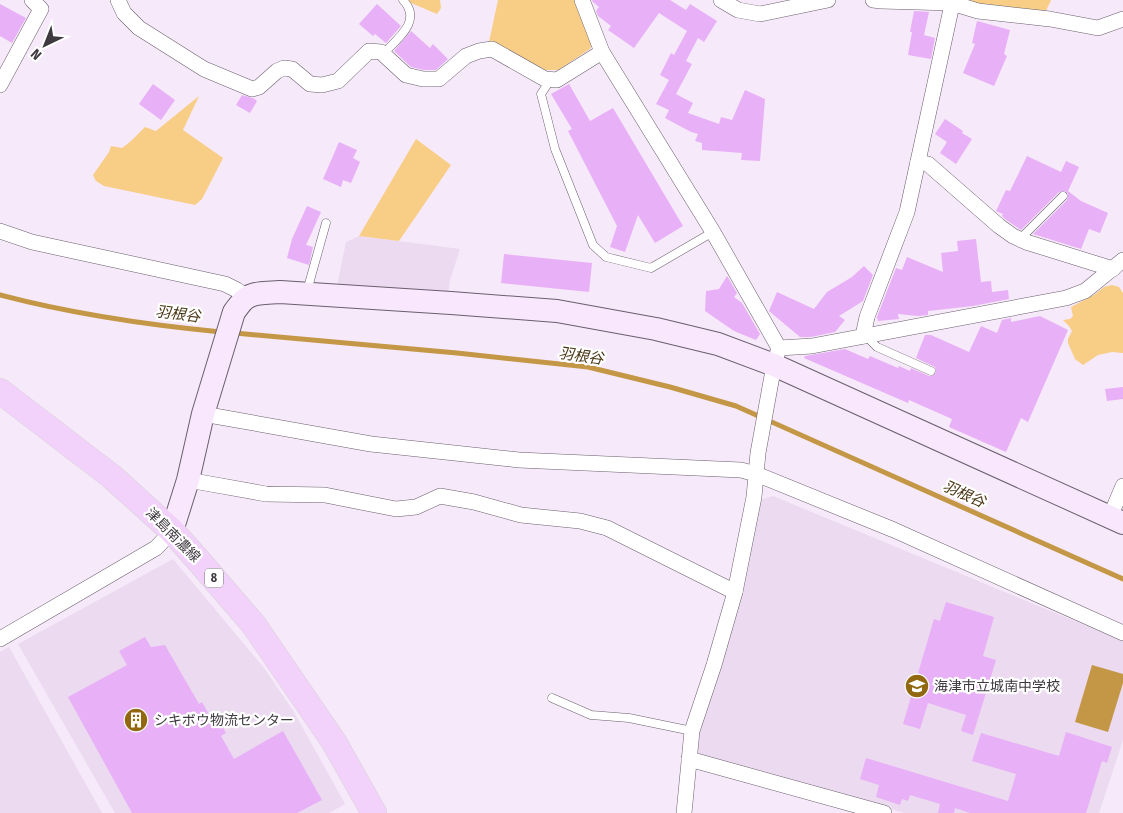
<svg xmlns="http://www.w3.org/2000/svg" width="1123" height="813" viewBox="0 0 1123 813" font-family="'Fira Sans Condensed','Noto Sans JP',sans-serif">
<rect width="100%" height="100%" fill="#f6e9f9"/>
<g fill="#ecdaf0">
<polygon points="359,236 460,249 450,280 448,294 337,286 346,242"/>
<polygon points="773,496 1123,641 1123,740 1099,813 905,813 695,756 699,731 759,500"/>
<polygon points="173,559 264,668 294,712 345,804 329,813 115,813 18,644"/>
<polygon points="9,647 102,813 0,813 0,652"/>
</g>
<g fill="#f8ce86">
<polygon points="409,0 440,0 441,8 437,14 411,3"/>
<polygon points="498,0 576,0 592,43 590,49 558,70 545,70 489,42"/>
<polygon points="959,0 1051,0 1045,13 980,9"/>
<polygon points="199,96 183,130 223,158 202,199 195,205 104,186 96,181 93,175 109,152 111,146 122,148 131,141 145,127 156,131"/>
<polygon points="416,139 451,165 399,241 359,236"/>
<polygon points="1112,285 1119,287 1123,293 1123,353 1112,352 1098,355 1083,365 1075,359 1068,343 1068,339 1072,331 1069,326 1063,320 1070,319 1073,316 1071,307 1094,295 1104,287"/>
</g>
<polygon fill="#c39746" points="1092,665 1123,674 1123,683 1108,732 1075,722"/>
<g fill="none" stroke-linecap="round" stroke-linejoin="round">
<g stroke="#c39746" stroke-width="5">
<path d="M0,295c72,19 147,30 221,37"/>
<polyline points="235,333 457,353 588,367 670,387 736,406 1123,579"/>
</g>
</g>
<g fill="#e8b0f6">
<polygon points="592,0 670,0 686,10 690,4 717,21 704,42 698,38 686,61 692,64 676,94 693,103 688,113 719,124 721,117 732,120 745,90 765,99 760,161 741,160 742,153 702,150 702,143 695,141 698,134 691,132 665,118 669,110 656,104 669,80 660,75 671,53 674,55 687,31 659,13 634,48 608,30 611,26 598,16 596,11 599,7 593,2"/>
<polygon points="0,4 26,18 12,43 0,36"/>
<polygon points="377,4 401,26 386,43 375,34 373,36 359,24"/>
<polygon points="914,11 929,12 924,35 935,38 931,59 908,55 912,32 910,32"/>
<polygon points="977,21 1010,30 1004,54 1007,56 994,86 963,73 975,44 972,43"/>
<polygon points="411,31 430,48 433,44 448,59 436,70 424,70 411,67 394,51"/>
<polygon points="153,84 175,100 161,120 139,104"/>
<polygon points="569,84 590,121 613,108 683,226 655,243 638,215 625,252 610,247 617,226 568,131 572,129 551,94"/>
<polygon points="242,95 253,98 257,101 250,113 236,105"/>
<polygon points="945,119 963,131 962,133 972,139 956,164 940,153 947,142 935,134"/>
<polygon points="339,142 357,150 353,158 360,162 351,183 343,180 341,187 323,179"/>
<polygon points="1027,156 1061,172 1066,161 1079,167 1068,191 1081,201 1108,213 1100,233 1089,229 1081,249 1033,234 1067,200 1068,194 1065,191 1059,192 1021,230 1005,219 1002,216 1003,214 996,211 1006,190 1010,191"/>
<polygon points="307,206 321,212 306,245 313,247 309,265 287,258 292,239"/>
<polygon points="976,239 981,282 991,281 992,292 1008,290 1009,299 973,306 928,311 928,315 918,316 898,314 899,319 878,321 877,317 896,268 902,270 907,257 943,272 941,253 958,251 957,241"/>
<polygon points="504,254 592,263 589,292 501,283"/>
<polygon points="864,266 873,275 863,301 839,316 845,320 835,332 811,337 800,337 769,311 777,292 814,309 827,292 852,277"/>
<polygon points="727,276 737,293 734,297 742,303 760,334 756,340 734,331 705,311 706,291 719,289"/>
<polygon points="1040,316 1068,330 1028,422 1021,418 1006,452 949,427 952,419 909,400 908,403 804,358 805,356 845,349 868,359 870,356 898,368 899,366 910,371 911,368 929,376 932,376 936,373 935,367 916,358 925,335 931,335 969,352 981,326 997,333 1002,320 1011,318 1011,322"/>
<polygon points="1123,387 1123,399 1107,401 1105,389"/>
<polygon points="946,602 994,617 983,656 996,660 973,735 961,731 966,715 928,703 920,729 903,724 934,619 940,621"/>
<polygon points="145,637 151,647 165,645 199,704 202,702 211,718 216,716 226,733 221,736 234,759 283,731 322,800 297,813 132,813 68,697 127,665 119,651"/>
<polygon points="1066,732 1112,747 1107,763 1102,761 1086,813 970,813 955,808 954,813 938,813 940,804 910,795 908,801 902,799 900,805 876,797 879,785 860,779 866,758 1008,801 1016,774 972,761 981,733 1059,756"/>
</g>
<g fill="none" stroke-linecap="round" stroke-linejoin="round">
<g stroke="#6a5f6d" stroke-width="9">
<g id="lane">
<path d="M383,54c14,-15 40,-33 20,-54"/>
<polyline points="551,79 541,94 555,149 593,245 606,257 651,268 713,232"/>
<polyline points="1020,239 1063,196"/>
<polyline points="307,291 326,223"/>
<polyline points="866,336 877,347 931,371"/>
<polyline points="552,698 591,715 629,718 692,731"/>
</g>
</g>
<g stroke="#6a5f6d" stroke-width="16">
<g id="street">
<polyline points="118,0 124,13 139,28 204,69 252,89 259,87 277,71 284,68 292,69 310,84 322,85 338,81 369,51 381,52 406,75 423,79 439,79 466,56 479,51 492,49 545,79 557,80 602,52"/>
<polyline points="582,0 602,52 713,232 779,348 774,365 758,453 754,497 735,592 714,665 692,731 684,813"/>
<polyline points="721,0 738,10 760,14 828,0"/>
<polyline points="873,0 881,1 952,3 978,11 1050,19 1098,28 1123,19"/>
<polyline points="0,85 41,9 32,0"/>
<polyline points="918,162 928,164 999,226 1013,236 1026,242 1113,269"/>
<polyline points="0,231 32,242 225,284 237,290 247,297"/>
<polyline points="863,336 867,317 907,212 953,0"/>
<polyline points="779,348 812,346 1066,298 1085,291 1123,260"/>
<polyline points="203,414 371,444 519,460 741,470 756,474 894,530 1123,633"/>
<polyline points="188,480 266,494 325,495 396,509 416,507 440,496 474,502 521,515 580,521 607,528 735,592"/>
<polyline points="1110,517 1123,486"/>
<polyline points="0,639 156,548 172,531"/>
<polyline points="689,759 884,813"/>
</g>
</g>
<g stroke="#6a5f6d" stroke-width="24">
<path id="secondary" d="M172,531l16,-51 15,-66 31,-102c4,-5 8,-12 14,-15 8,-5 22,-4 32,-5l171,11 106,8 99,18 62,15 56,21 349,158"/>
</g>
<g stroke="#d5d3d5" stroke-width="26">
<polyline id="primary" points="0,391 111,476 172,531 198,560 254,625 334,742 374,813"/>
</g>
<use href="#lane" stroke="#fff" stroke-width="8"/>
<use href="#street" stroke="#fff" stroke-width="15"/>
<use href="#secondary" stroke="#f9e8fd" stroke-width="22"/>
<use href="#primary" stroke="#f2d1fb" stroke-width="25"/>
</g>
<defs>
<g id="school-disc" transform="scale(1.25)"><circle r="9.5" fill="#916810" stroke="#fff"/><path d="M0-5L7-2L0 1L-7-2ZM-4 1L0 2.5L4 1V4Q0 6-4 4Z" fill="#fff"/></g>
<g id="building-disc" transform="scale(1.25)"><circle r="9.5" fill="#916810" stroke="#fff"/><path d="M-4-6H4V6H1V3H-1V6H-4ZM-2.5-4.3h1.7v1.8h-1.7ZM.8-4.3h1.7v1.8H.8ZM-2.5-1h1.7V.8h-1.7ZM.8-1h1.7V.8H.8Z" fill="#fff"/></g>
</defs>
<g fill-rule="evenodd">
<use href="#school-disc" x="917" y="686"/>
<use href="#building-disc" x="136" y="720"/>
</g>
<g text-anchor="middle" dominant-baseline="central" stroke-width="4.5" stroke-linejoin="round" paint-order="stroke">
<rect fill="#fff" stroke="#787479" stroke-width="1" x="205" y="568.5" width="18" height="19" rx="4"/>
<g font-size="12" font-weight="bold" fill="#3e393f">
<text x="214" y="578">8</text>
</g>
<g font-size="14" fill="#3e393f" stroke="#fff">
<text transform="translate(173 535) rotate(45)">津島南濃線</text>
</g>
<g font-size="14" fill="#3e393f" stroke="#fff" text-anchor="start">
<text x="934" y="686">海津市立城南中学校</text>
<text x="154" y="720">シキボウ物流センター</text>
</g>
<g font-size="15" font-style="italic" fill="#4a3715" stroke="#fff">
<text transform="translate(178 314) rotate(7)">羽根谷</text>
<text transform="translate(581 356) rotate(8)">羽根谷</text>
<text transform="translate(964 494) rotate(24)">羽根谷</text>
</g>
</g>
<g transform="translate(45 45) rotate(223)" stroke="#ffffff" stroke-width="4" paint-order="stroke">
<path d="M0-4L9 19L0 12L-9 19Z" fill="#3e393f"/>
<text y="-8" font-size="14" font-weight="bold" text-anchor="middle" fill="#3e393f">N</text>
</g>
</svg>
